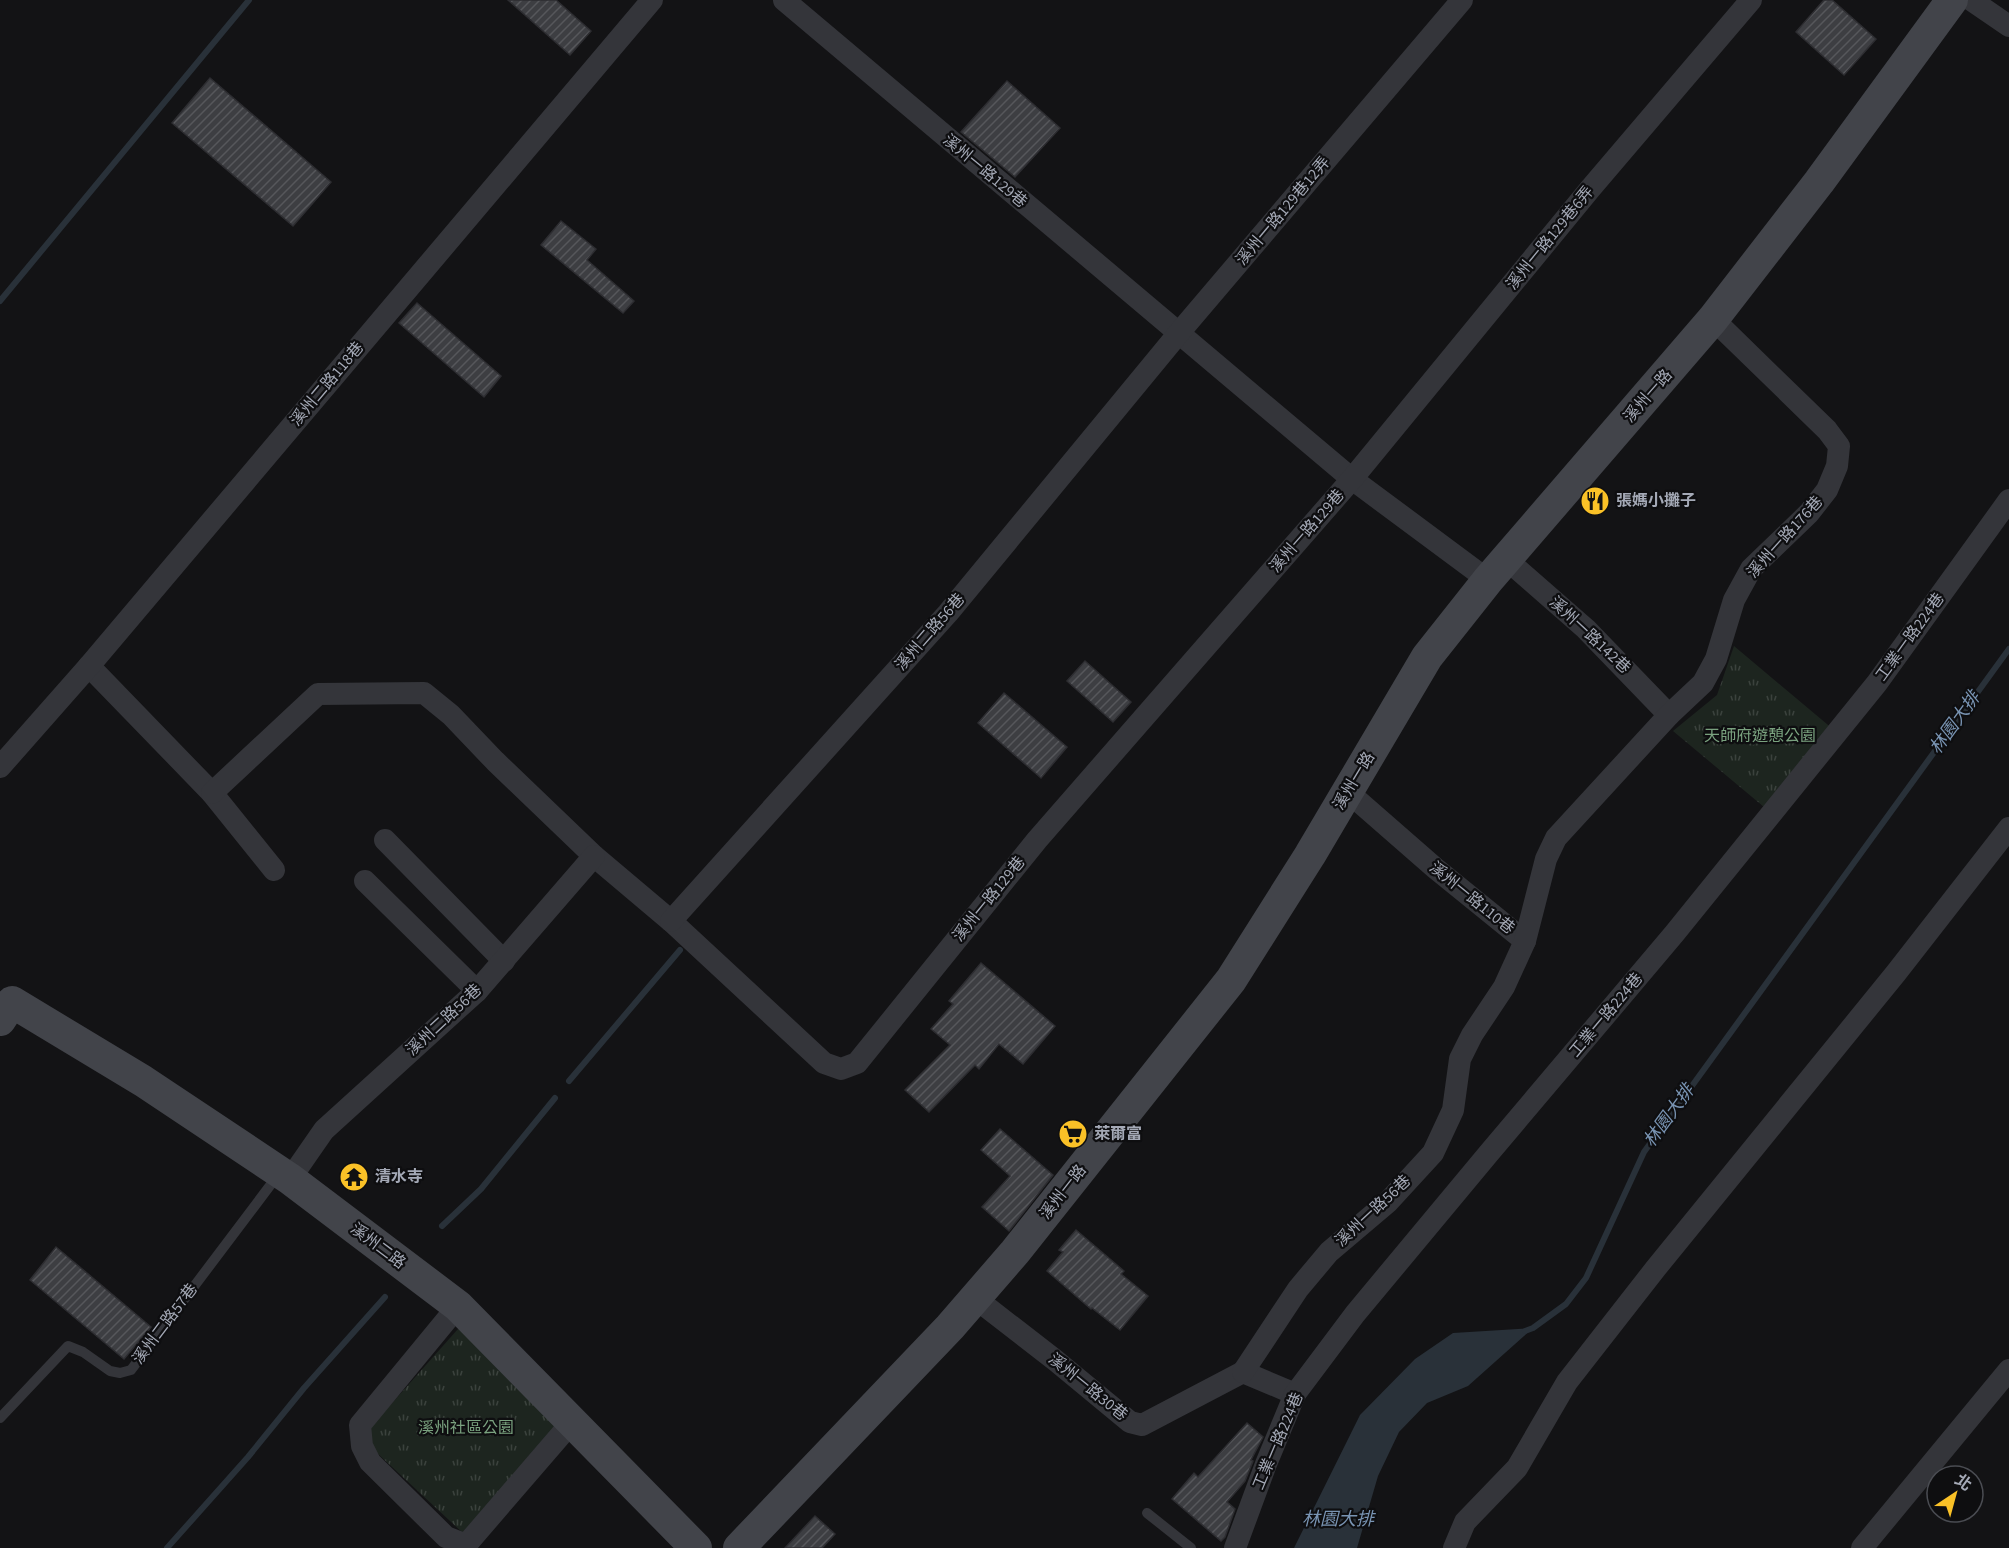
<svg xmlns="http://www.w3.org/2000/svg" width="2009" height="1548" viewBox="0 0 2009 1548" font-family="'Source Sans 3','Noto Sans TC',sans-serif">
<defs>
<pattern id="grass-tufts" width="24" height="20" patternUnits="userSpaceOnUse" patternTransform="scale(1.5)"><rect width="24" height="20" fill="#1d251f"/><path d="M3 7l-1-3M5 7V3M7 7l1-3M15 17l-1-3M17 17v-4M19 17l1-3" fill="none" stroke="#3b423d"/></pattern>
<pattern id="building-hatch" width="6" height="6" patternUnits="userSpaceOnUse" patternTransform="scale(1.5)"><rect width="6" height="6" fill="#3d3e42"/><path d="M-1 1l2-2M0 6l6-6M5 7l2-2" fill="none" stroke="#56575b"/></pattern>
</defs>
<rect width="100%" height="100%" fill="#131315"/>
<g fill="url(#grass-tufts)">
<polygon points="1734,646 1834,730 1770,812 1673,731 1717,695"/>
<polygon points="466,1320 568,1422 465,1535 361,1438"/>
</g>
<polygon fill="#293139" points="1533,1328 1468,1386 1427,1403 1399,1432 1378,1476 1357,1548 1294,1548 1360,1415 1415,1359 1453,1333"/>
<g fill="none" stroke-linecap="round" stroke-linejoin="round">
<g stroke="#293139" stroke-width="6">
<polyline points="0,301 249,0"/>
<polyline points="569,1081 680,950"/>
<polyline points="442,1226 481,1189 555,1098"/>
<polyline points="1525,1331 1533,1328 1566,1304 1586,1278 1644,1152 2009,649"/>
<polyline points="167,1548 248,1457 304,1388 385,1297"/>
</g>
</g>
<g fill="url(#building-hatch)" stroke="#2d2d31" stroke-width="1.5">
<polygon points="508,0 556,0 591,31 570,55"/>
<polygon points="1824,0 1832,0 1876,39 1844,75 1796,32"/>
<polygon points="210,78 331,182 293,226 172,123"/>
<polygon points="1007,81 1060,128 1015,177 961,132"/>
<polygon points="561,221 596,249 587,260 634,301 623,313 541,245"/>
<polygon points="417,303 501,376 484,397 399,323"/>
<polygon points="1085,661 1131,702 1113,722 1067,681"/>
<polygon points="1004,693 1067,747 1041,778 978,723"/>
<polygon points="981,963 1055,1026 1023,1064 999,1044 979,1069 975,1065 929,1112 905,1090 950,1045 931,1029 953,1004 949,1001"/>
<polygon points="1000,1129 1053,1175 1009,1231 982,1207 1010,1176 981,1150"/>
<polygon points="1076,1230 1124,1271 1121,1274 1148,1296 1120,1330 1092,1308 1091,1309 1047,1271 1063,1252 1059,1250"/>
<polygon points="56,1247 151,1327 124,1359 30,1280"/>
<polygon points="1247,1423 1263,1437 1251,1460 1253,1461 1245,1481 1227,1502 1235,1509 1225,1537 1221,1541 1172,1499 1194,1473 1198,1477"/>
<polygon points="815,1516 835,1534 822,1548 785,1548"/>
</g>
<g fill="none" stroke-linecap="round" stroke-linejoin="round">
<g stroke="#34353a" stroke-width="10">
<polyline points="0,1418 68,1346 83,1352 110,1371 120,1373 131,1370 278,1175"/>
<polyline points="1147,1513 1191,1548"/>
</g>
<g stroke="#34353a" stroke-width="22">
<polyline points="784,0 1352,479 1488,580"/>
<polyline points="1971,0 2009,26"/>
<polyline points="1506,559 1586,629 1669,715"/>
<polyline points="89,666 212,793 274,870"/>
<polyline points="0,767 89,666 652,0"/>
<polyline points="1348,792 1435,868 1525,941"/>
<polyline points="212,793 318,694 424,693 451,715 495,761 594,856 671,921 824,1063 841,1069 857,1063 1037,840 1352,479 1590,189 1751,0"/>
<polyline points="385,840 504,961"/>
<polyline points="365,881 477,991"/>
<polyline points="671,921 948,613 1178,334 1462,0"/>
<polyline points="290,1179 324,1130 477,991 594,856"/>
<polyline points="975,1298 1055,1360 1130,1422 1142,1425 1243,1372 1295,1394"/>
<polyline points="458,1306 360,1425 362,1446 370,1462 446,1537 466,1545 572,1422"/>
<polyline points="1243,1372 1298,1289 1329,1252 1388,1202 1433,1153 1453,1110 1460,1059 1472,1035 1504,987 1525,941 1546,859 1556,838 1669,715 1703,683 1716,659 1734,600 1751,569 1809,513 1827,490 1837,466 1839,446 1827,430 1713,319"/>
<polyline points="1235,1548 1266,1464 1295,1394 1355,1314 1489,1153 1674,934 1877,683 2009,500"/>
<polyline points="1454,1548 1465,1522 1517,1468 1567,1382 1656,1268 1896,973 2009,828"/>
<polyline points="1862,1548 2009,1370"/>
</g>
<g stroke="#42444a" stroke-width="32">
<polyline points="0,1020 12,1002 143,1081 290,1179 458,1306 696,1548"/>
<polyline points="739,1548 950,1327 1015,1252 1231,980 1310,855 1427,657 1488,580 1713,319 1819,182 1952,0"/>
</g>
</g>
<defs>
<g id="restaurant-disc" transform="scale(1.5)"><circle r="9.5" fill="#fac127" stroke="#0e0e10"/><path d="M-5-6h1v4h1v-4h1v4h1v-4h1v5L-1.5 .5V6h-2V.5L-5-1ZM5-6V6H3V1.5H1.5Q1.5-4 5-6Z" fill="#111"/></g>
<g id="supermarket-disc" transform="scale(1.5)"><circle r="9.5" fill="#fac127" stroke="#0e0e10"/><path d="M-6-5.5h2.5l.6 2H6L4.5 2H-2.5L-4.4-4H-6ZM-1.5 3.2a1.3 1.3 0 1 0 .1 0ZM3 3.2a1.3 1.3 0 1 0 .1 0Z" fill="#111"/></g>
<g id="temple-disc" transform="scale(1.5)"><circle r="9.5" fill="#fac127" stroke="#0e0e10"/><path d="M0-6L5-2H3V0L6.5 2.5H4V6H1.5V3h-3V6H-4V2.5H-6.5L-3 0V-2H-5Z" fill="#111"/></g>
</defs>
<g fill-rule="evenodd">
<use href="#restaurant-disc" x="1595" y="501"/>
<use href="#supermarket-disc" x="1073" y="1134"/>
<use href="#temple-disc" x="354" y="1177"/>
</g>
<g text-anchor="middle" dominant-baseline="central" stroke-width="4.5" stroke-linejoin="round" paint-order="stroke">
<g font-size="16" fill="#a4a9b6" stroke="#0e0e10">
<text transform="translate(985 171) rotate(40)">溪州一路129巷</text>
<text transform="translate(1283 211) rotate(-50)">溪州一路129巷12弄</text>
<text transform="translate(1550 238) rotate(-51)">溪州一路129巷6弄</text>
<text transform="translate(327 384) rotate(-50)">溪州二路118巷</text>
<text transform="translate(1648 396) rotate(-49)">溪州一路</text>
<text transform="translate(1307 531) rotate(-49)">溪州一路129巷</text>
<text transform="translate(1785 537) rotate(-48)">溪州一路176巷</text>
<text transform="translate(930 632) rotate(-49)">溪州二路56巷</text>
<text transform="translate(1590 635) rotate(43)">溪州一路142巷</text>
<text transform="translate(1910 637) rotate(-54)">工業一路224巷</text>
<text transform="translate(1354 781) rotate(-59)">溪州一路</text>
<text transform="translate(1472 898) rotate(39)">溪州一路110巷</text>
<text transform="translate(989 899) rotate(-51)">溪州一路129巷</text>
<text transform="translate(1606 1015) rotate(-50)">工業一路224巷</text>
<text transform="translate(444 1020) rotate(-43)">溪州二路56巷</text>
<text transform="translate(1063 1192) rotate(-52)">溪州一路</text>
<text transform="translate(1373 1211) rotate(-43)">溪州一路56巷</text>
<text transform="translate(378 1246) rotate(37)">溪州二路</text>
<text transform="translate(165 1324) rotate(-53)">溪州二路57巷</text>
<text transform="translate(1088 1387) rotate(39)">溪州一路30巷</text>
<text transform="translate(1278 1441) rotate(-67)">工業一路224巷</text>
</g>
<g font-size="16" font-weight="bold" fill="#a4a9b6" stroke="#0e0e10" text-anchor="start">
<text x="1616" y="501">張媽小攤子</text>
<text x="1094" y="1134">萊爾富</text>
<text x="375" y="1177">清水寺</text>
</g>
<g font-size="16" fill="#7aa27f" stroke="#0e0e10">
<text x="1760" y="736">天師府遊憩公園</text>
<text x="466" y="1428">溪州社區公園</text>
</g>
<g font-size="18" font-style="italic" fill="#7994b3" stroke="#0e0e10">
<text transform="translate(1955 723) rotate(-54)">林園大排</text>
<text transform="translate(1669 1116) rotate(-54)">林園大排</text>
<text x="1338" y="1519">林園大排</text>
</g>
</g>
<g transform="translate(1955 1494) rotate(36)"><circle r="28" fill="#0e0e10" stroke="#4a4c52" stroke-width="1.5"/>
<path d="M0-4.5L10 22L0 15L-10 22Z" fill="#fac127"/>
<text y="-9" font-size="16" font-weight="bold" text-anchor="middle" fill="#a4a9b6">北</text>
</g>
</svg>
